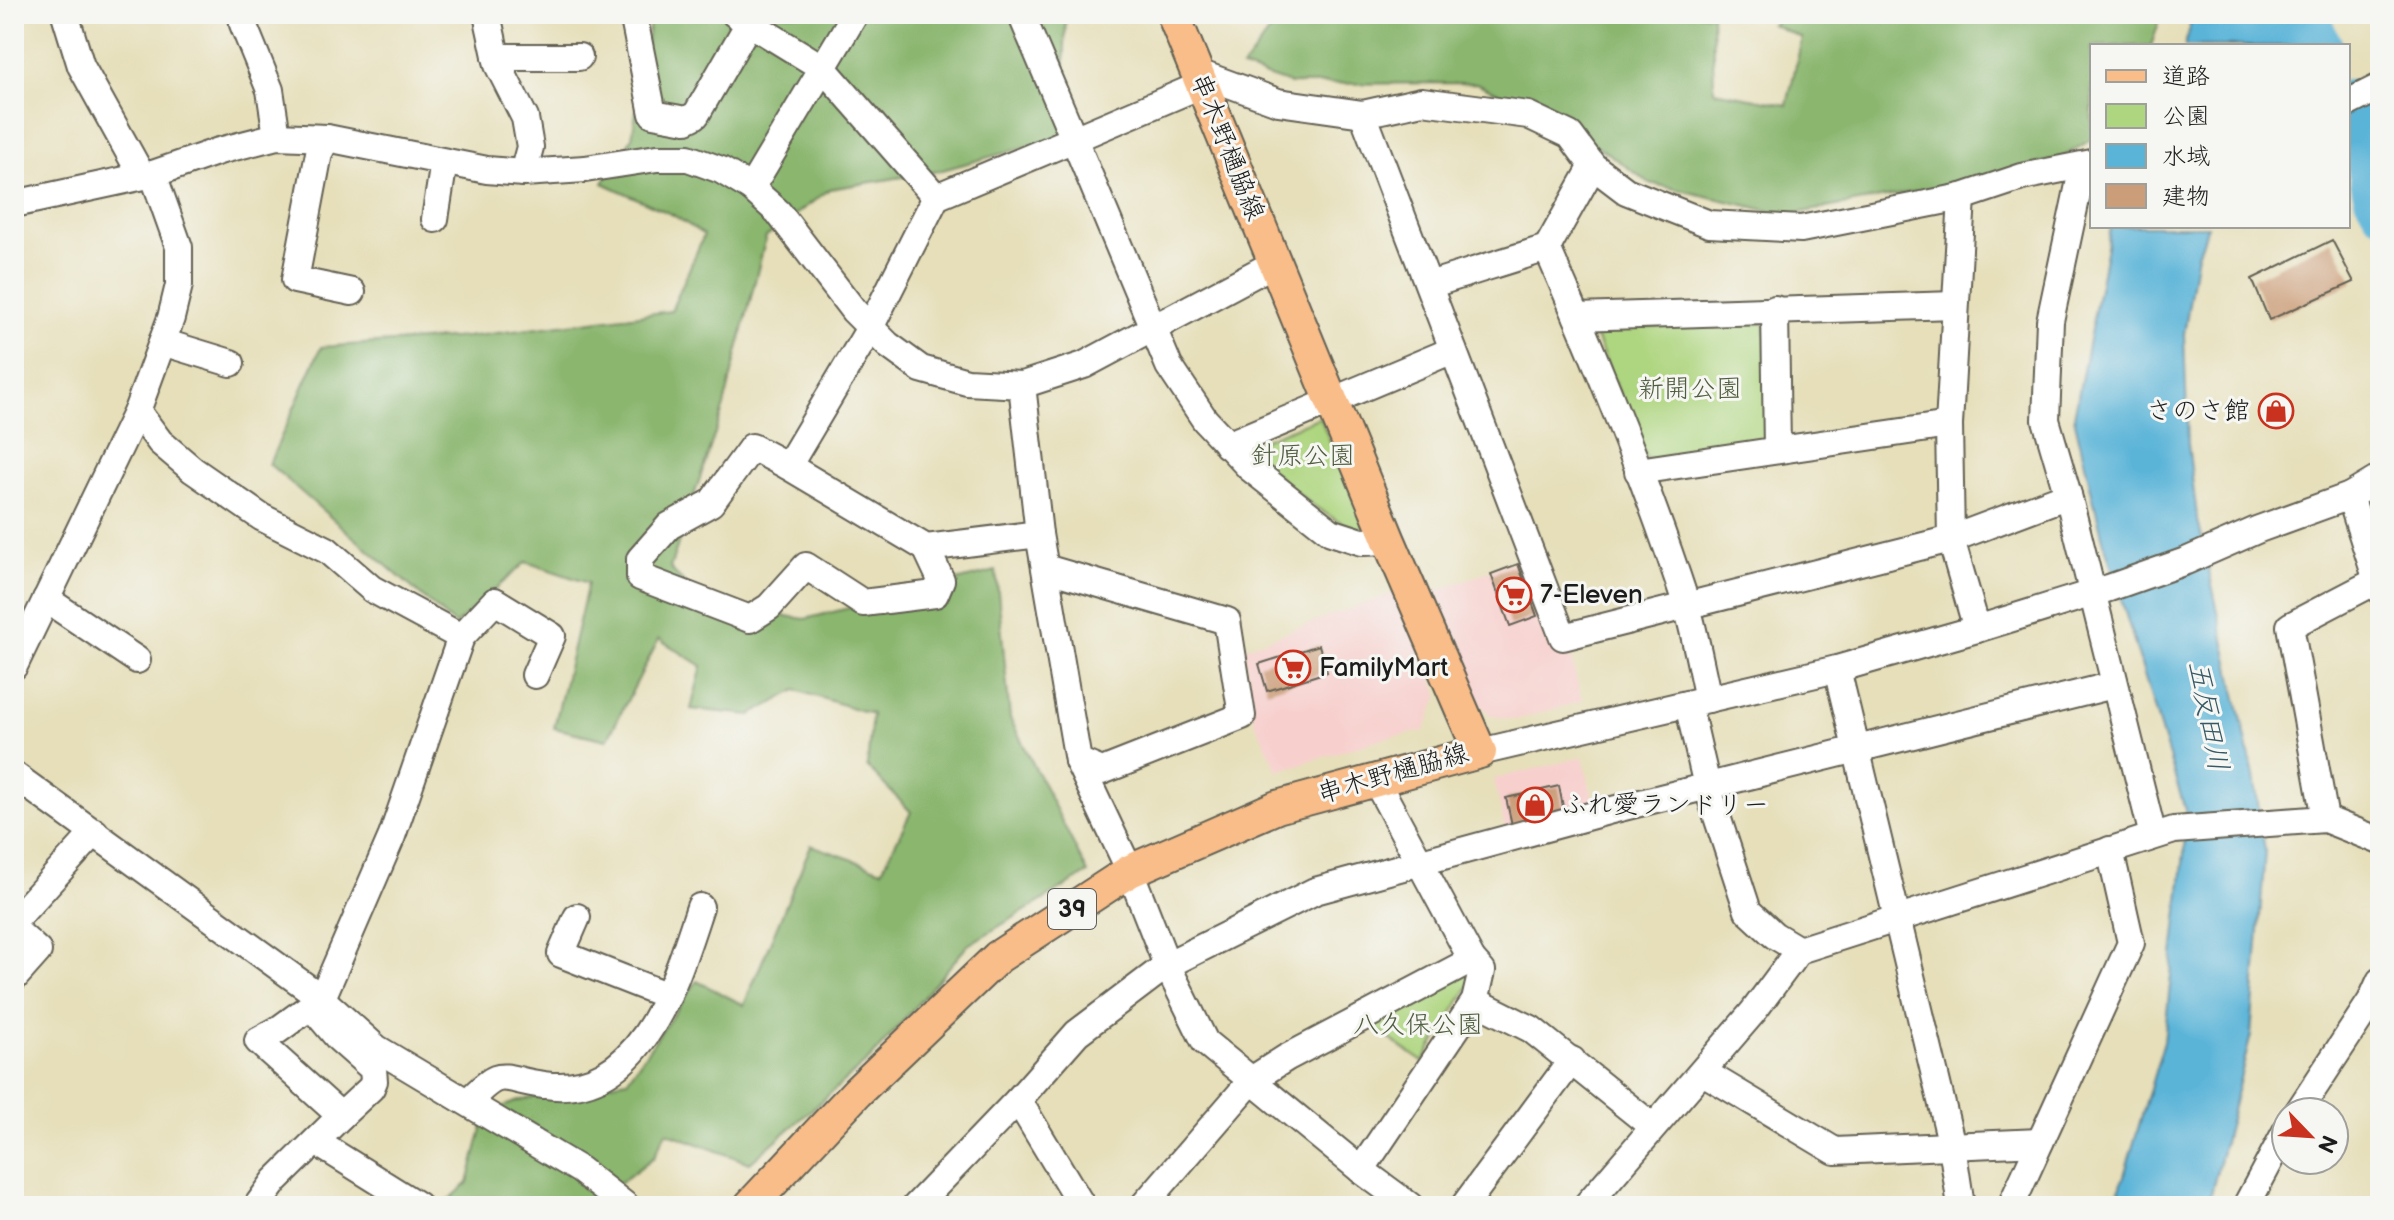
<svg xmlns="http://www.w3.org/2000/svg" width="2394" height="1220" viewBox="0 0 2394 1220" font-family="'Balsamiq Sans','Klee One',sans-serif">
<rect width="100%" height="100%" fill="#f6f6f2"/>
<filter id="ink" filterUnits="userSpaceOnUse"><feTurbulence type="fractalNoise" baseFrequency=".0125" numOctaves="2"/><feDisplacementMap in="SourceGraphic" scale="16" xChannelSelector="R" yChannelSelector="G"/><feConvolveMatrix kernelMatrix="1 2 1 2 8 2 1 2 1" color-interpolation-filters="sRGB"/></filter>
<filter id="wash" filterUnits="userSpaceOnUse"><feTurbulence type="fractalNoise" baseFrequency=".006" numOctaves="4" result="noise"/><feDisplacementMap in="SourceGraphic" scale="32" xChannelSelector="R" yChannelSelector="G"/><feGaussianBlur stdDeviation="1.8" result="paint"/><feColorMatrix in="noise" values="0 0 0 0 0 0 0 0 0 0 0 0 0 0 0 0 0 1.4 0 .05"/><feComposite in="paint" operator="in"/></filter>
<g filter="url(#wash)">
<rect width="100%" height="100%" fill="#e6dfba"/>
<g fill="#f7d0ce">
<polygon points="1523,557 1557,648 1568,647 1582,701 1515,720 1491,715 1477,702 1431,594"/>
<polygon points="1396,592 1439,695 1424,731 1384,738 1278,771 1254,719 1244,648"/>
<polygon points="1583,757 1595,807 1505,829 1494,779"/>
</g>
<g fill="#aed57f" stroke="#65784e" stroke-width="2">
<polygon points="1765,323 1770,440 1647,460 1595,335 1598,328"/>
<path d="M1320,417l42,102 3,10c-39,-3 -90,-57 -120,-82z"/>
<polygon points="1465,969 1473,979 1423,1062 1370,1025"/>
</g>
<g fill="#8ab66e" stroke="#536945" stroke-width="2">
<polygon points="651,14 1066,14 1062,137 939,171 830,189 766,237 724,406 670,568 702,603 805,619 996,571 1010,718 1088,873 968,945 871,1058 750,1163 666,1132 654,1157 590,1206 442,1206 468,1183 486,1113 521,1100 627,1080 697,981 744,1005 811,845 882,870 911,812 867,767 872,714 796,690 751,715 691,709 702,666 659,639 607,740 554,728 588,583 526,562 455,625 269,464 321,347 466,337 671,311 704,235 673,215 603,183 632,138"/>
<polygon points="1283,14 1712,14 1714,91 1787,105 1802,38 1771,24 1790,14 2162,14 2151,46 2092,46 2092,139 2061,158 1958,184 1787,215 1650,183 1563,122 1476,83 1290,84 1242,68"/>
</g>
<g fill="#5ab4d8" stroke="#3b687a" stroke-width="2">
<polygon points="2192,14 2329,14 2335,30 2311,46 2185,46"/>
<polygon points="2111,226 2208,226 2197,254 2184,334 2188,444 2197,516 2254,776 2265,851 2251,1035 2208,1206 2115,1206 2164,1041 2184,853 2185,810 2102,536 2074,417"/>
</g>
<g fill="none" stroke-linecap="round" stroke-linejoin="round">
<g stroke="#5ab4d8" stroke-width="34">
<polyline points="2313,14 2314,22 2326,46"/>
<polyline points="2348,97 2371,198 2380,213"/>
</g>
</g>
<g id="blocks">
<g fill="#cb9d78">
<polygon points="2332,240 2354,282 2269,320 2252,279"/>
<polygon points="1518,564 1537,616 1510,626 1491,574"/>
<polygon points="1319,645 1327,672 1267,691 1259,664"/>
<polygon points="1559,786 1564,812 1512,825 1506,798"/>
</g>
</g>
</g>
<g filter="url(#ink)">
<use href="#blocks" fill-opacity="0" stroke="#636053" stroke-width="2"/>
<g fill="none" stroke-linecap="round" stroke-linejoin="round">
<g stroke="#636053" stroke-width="30">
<g id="minor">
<polyline points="65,14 81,66 142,176"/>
<polyline points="242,14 243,24 270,90 277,136"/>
<polyline points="487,14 498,65 525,118 530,147 523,173"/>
<polyline points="633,14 653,114 686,120 696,115 749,23"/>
<polyline points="735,14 823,68 936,197"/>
<polyline points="1021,14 1074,139 936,197 870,328 788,466 926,548 1039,534"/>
<polyline points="496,57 579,57"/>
<polyline points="1196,72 1278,102 1363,114 1422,101 1528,115 1570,135 1593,166 1626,191 1709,224 1801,229 1962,197 2022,177 2092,163"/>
<polyline points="1201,85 1074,139 1169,366 1205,420 1250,468 1331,532 1362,542 1389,541"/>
<polyline points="2348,103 2380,87"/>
<polyline points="1363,114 1563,637 1951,539 2068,495"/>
<polyline points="327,138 319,153 295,280 352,292"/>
<polyline points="2083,166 2050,321 2046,420 2068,495 2153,836"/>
<polyline points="751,188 855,14"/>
<polyline points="1962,197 1949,425 1951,539 1977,629"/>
<polyline points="14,204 153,174 219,151 277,136 327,138 487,170 523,173 585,169 657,158 688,158 721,170 751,188 778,212 854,311 888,345 921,369 967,382 1022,385 1084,365 1275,263"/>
<polyline points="435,219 444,162"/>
<path d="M1547,248c51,116 100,235 139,355 9,31 15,64 22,96"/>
<polyline points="1429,285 1547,248 1593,166"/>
<polyline points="1775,309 1777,450"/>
<polyline points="1577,317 1955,305"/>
<polyline points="162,342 231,363"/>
<polyline points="1022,385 1039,534 1078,761 1102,771 1242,716 1227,621 1045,568"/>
<polyline points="137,411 160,442 193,470 261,517 327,550 372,589 461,637 392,836 322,998 278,1030 258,1041 341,1116 371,1088 374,1081 373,1069 339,1039 311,1006"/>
<polyline points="1227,445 1453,350"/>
<polyline points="788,466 752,447 711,503 669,526 640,559 640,577 750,619 769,607 806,566 863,603 935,594 941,580 926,548"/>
<polyline points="1638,471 1949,425"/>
<polyline points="2350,496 2380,590"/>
<polyline points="46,599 137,660"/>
<polyline points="461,637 495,601 552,636 535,675"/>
<polyline points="14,666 137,411 171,318 179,285 179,247 153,174"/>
<polyline points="1837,669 1952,1146 1961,1206"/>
<polyline points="1688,704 1707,786 1748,911 1774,935 1799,950"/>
<polyline points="1480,752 1837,669 1977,629 2109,588 2186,561 2259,529 2350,496 2380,478"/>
<polyline points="1078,761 1130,871 1167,965 1205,1042 1361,1170 1410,1206"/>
<polyline points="14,775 316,994 376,1048 580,1170 626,1206"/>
<polyline points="2325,819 2290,626 2380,579"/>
<polyline points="577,917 561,954 668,996"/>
<polyline points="14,921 95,832"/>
<polyline points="14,929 38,951 14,978"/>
<polyline points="1475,1001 1531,1029 1653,1127"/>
<polyline points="1703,1072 1835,1151 2040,1142"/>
<path d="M468,1102c36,-38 32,-22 76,-17 99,14 132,-106 156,-178"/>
<polyline points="2298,1112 2371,1001 2380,981"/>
<polyline points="316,1142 417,1205"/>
<polyline points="1361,1170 1475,1001 1482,971 1472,960 1375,779"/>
<polyline points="257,1206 275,1181 341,1116"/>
<polyline points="916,1206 1018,1100"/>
<polyline points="1082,1206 1018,1100 1077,1033 1167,965 1315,891 1608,811 2114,685"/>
<polyline points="1143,1206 1253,1079 1286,1058 1472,960"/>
<polyline points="1464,1206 1572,1060"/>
<polyline points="1586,1206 1753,1012 1799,950 2174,830 2325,819 2380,841"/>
<polyline points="2011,1206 2131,943 2110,850"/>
<polyline points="2246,1206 2286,1131"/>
</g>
</g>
<g stroke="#636053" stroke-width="36">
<polyline id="major" points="750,1206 857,1092 998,957 1130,871 1277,807 1480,752 1389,541 1173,14"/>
</g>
<use href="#minor" stroke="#fff" stroke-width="26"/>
<use href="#major" stroke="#f8bd89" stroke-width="32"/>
</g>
</g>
<defs>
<g id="shop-ring" transform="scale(1.8)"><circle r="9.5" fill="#f6f6f2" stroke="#c8321e" stroke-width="1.5"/><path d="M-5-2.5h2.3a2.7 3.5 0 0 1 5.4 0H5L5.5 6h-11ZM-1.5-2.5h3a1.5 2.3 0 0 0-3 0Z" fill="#c8321e"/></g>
<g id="supermarket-ring" transform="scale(1.8)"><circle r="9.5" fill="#f6f6f2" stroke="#c8321e" stroke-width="1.5"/><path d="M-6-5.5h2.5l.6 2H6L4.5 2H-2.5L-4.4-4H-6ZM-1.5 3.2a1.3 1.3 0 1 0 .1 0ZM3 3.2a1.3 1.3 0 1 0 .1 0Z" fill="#c8321e"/></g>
</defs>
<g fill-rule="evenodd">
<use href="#shop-ring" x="2276" y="411"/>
<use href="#supermarket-ring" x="1514" y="595"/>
<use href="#supermarket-ring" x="1293" y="668"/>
<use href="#shop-ring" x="1535" y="805"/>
</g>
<g text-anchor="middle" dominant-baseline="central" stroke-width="6" stroke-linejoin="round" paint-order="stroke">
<rect fill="#f6f6f2" stroke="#5d5d5c" stroke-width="2" x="1048" y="889" width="48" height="40" rx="6"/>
<g font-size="24" font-weight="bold" fill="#1c1c1c">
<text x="1072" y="909">39</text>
</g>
<g font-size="26" fill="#1c1c1c" stroke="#f6f6f2">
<text transform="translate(1227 147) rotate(68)">串木野樋脇線</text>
<text transform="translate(1393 774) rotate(-16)">串木野樋脇線</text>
</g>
<g font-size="26" fill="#4f5d3f" stroke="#f6f6f2">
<text x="1690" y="389">新開公園</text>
<text x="1303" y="456">針原公園</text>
<text x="1418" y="1025">八久保公園</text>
</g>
<g font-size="26" fill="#1c1c1c" stroke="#f6f6f2" text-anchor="start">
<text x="2250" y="411" text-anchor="end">さのさ館</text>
<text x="1540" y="595">7-Eleven</text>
<text x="1319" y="668">FamilyMart</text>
<text x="1561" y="805">ふれ愛ランドリー</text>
</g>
<g font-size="28" font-style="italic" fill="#355967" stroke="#f6f6f2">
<text transform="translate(2208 716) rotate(79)">五反田川</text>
</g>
</g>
<rect width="2394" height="1220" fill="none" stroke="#f6f6f2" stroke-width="48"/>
<rect x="2090" y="44" width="260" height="184" fill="#f6f6f2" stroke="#9f9f9c" stroke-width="2"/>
<rect x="2106" y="70" width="40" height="12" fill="#f8bd89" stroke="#9f9f9c" stroke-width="2"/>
<text x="2162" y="84" font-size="24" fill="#1c1c1c">道路</text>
<rect x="2106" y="104" width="40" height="24" fill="#aed57f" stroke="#9f9f9c" stroke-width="2"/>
<text x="2162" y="124" font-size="24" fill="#1c1c1c">公園</text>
<rect x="2106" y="144" width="40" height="24" fill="#5ab4d8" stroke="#9f9f9c" stroke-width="2"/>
<text x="2162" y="164" font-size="24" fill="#1c1c1c">水域</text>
<rect x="2106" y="184" width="40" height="24" fill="#cb9d78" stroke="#9f9f9c" stroke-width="2"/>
<text x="2162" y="204" font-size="24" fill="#1c1c1c">建物</text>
<g transform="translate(2310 1136) rotate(115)"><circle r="38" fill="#f6f6f2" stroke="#9f9f9c" stroke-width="2"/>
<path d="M0-6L14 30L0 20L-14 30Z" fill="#c8321e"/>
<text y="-12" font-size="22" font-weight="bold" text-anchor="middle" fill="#1c1c1c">N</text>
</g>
</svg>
